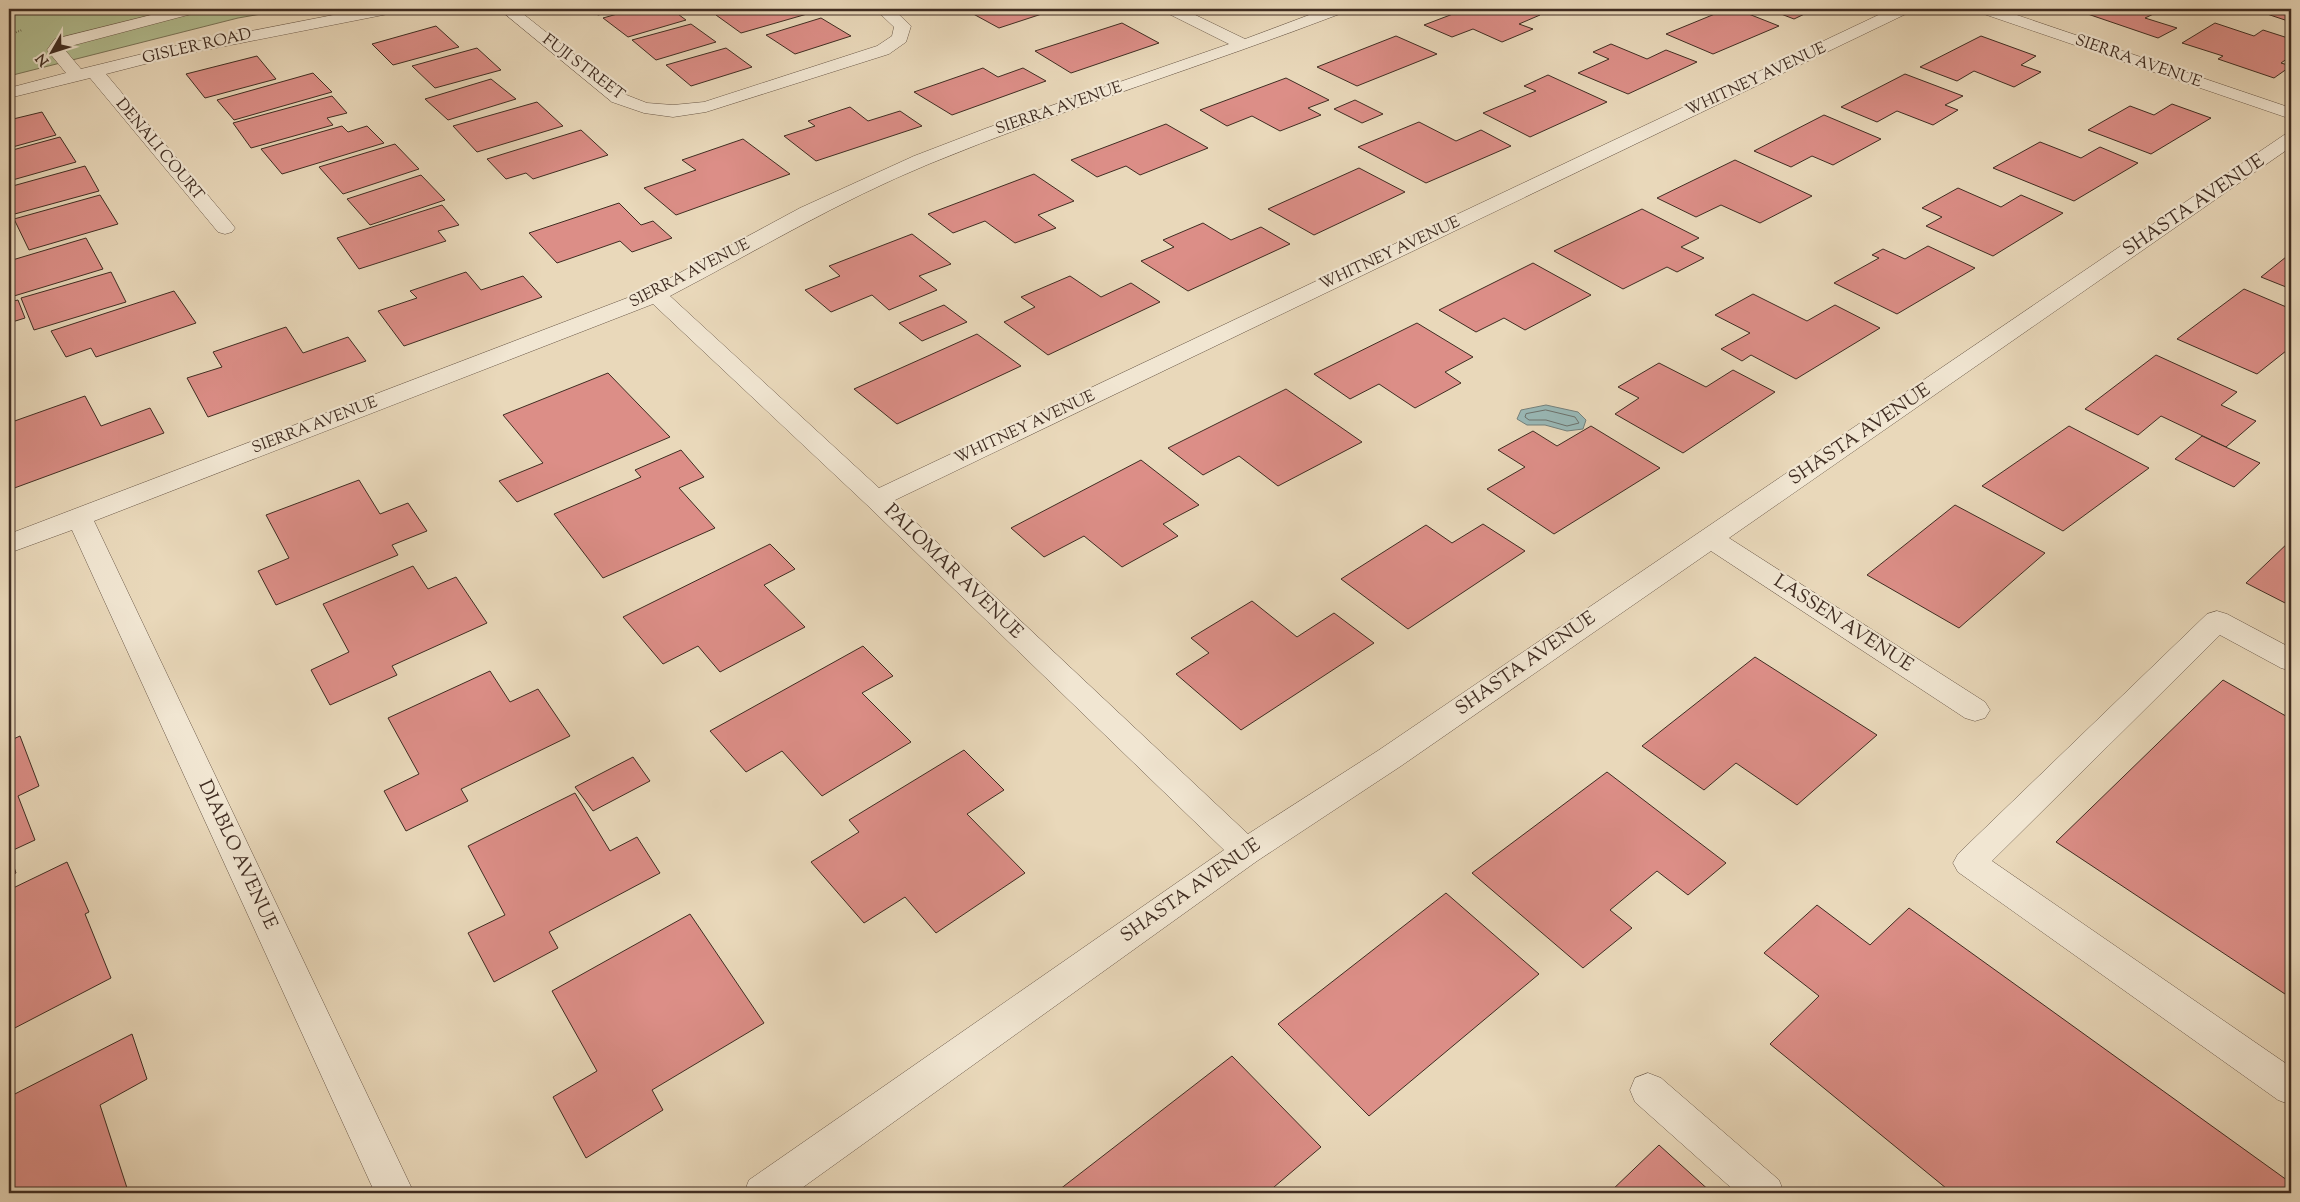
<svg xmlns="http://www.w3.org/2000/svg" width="2300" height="1202" viewBox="0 0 2300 1202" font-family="'Sorts Mill Goudy',serif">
<rect width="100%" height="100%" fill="#e9d8ba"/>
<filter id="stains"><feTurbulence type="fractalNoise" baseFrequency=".004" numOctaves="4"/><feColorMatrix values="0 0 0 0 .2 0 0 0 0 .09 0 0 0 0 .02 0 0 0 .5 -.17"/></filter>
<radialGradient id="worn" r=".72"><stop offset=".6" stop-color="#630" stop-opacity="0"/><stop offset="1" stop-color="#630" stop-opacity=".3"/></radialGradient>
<polygon fill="#b3bf92" stroke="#7a765a" points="9,9 290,9 238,18 9,76"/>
<polygon fill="#99b8b6" stroke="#75807b" points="1546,405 1578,412 1586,420 1583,429 1567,431 1545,425 1527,425 1517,419 1521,410"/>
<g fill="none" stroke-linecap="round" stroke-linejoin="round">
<polygon stroke="#6c726c" stroke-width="1" points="1546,410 1575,417 1579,423 1567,426 1546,420 1529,420 1525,417 1526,414"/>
</g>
<g fill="#dc8e87" stroke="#402d22">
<polygon points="590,9 622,9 598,15"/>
<polygon points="635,9 671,9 686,20 628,37 603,18"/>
<polygon points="739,9 808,9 814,12 741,33 716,15"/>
<polygon points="970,9 1057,9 999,28 966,10"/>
<polygon points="1466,9 1524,9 1540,15 1519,24 1533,29 1502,42 1473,29 1452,37 1424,25"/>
<polygon points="1727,9 1736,9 1779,26 1713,54 1666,34"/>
<polygon points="1768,9 1815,9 1794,19"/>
<polygon points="2073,9 2164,9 2145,18 2177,28 2158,38"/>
<polygon points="2262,9 2291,9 2291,22 2258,11"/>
<polygon points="821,18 851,36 795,54 766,35"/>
<polygon points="1122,23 1159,43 1071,73 1035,51"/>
<polygon points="2215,23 2254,36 2263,30 2291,39 2291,56 2281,63 2291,66 2274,78 2218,59 2223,56 2182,43"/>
<polygon points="691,24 716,42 656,60 632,40"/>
<polygon points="436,26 459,47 393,65 372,44"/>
<polygon points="1396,36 1437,54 1357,86 1317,67"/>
<polygon points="1981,36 2036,56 2021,65 2041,72 2014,87 1974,71 1957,81 1920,67"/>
<polygon points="1611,44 1647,59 1666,50 1697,62 1628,94 1578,73 1609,59 1593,52"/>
<polygon points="477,48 501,70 435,88 412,66"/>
<polygon points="726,48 752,67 691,86 666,65"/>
<polygon points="257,56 276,79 205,98 186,74"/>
<polygon points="983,68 998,77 1023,68 1046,81 952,115 914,92"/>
<polygon points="313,73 332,92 234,120 217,100"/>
<polygon points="1905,74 1963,96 1945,105 1958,110 1933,125 1897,111 1877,122 1841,107"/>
<polygon points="1548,75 1607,102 1530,137 1483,113 1536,91 1524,86"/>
<polygon points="1286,78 1329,100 1308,108 1321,115 1280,131 1252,116 1227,126 1200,110"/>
<polygon points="491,79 516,99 448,120 425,99"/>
<polygon points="332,96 347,113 327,118 333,125 251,148 233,123"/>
<polygon points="1355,100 1383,114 1362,123 1334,109"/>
<polygon points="537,102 563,126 477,152 453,126"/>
<polygon points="2172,104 2211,118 2151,154 2088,130 2130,106 2154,115"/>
<polygon points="850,107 868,121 900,111 922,126 816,161 784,136 815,126 808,121"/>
<polygon points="42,112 56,135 9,148 9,120"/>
<polygon points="1824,115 1881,139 1833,165 1812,156 1791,167 1754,151"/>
<polygon points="1419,122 1456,141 1481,130 1511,146 1426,183 1358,147"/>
<polygon points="1166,124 1208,148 1140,175 1126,166 1097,177 1071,160"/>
<polygon points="342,126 348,132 367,126 384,143 282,174 261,149"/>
<polygon points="581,130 608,155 533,179 526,173 506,179 487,159"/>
<polygon points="60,137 76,162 9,181 9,151"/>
<polygon points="743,139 790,174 676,215 644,188 696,170 682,160"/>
<polygon points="2040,142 2081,158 2100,147 2138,163 2074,201 1993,168"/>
<polygon points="395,144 419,169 343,194 319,167"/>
<polygon points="1735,160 1812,196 1760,223 1721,205 1696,217 1657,198"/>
<polygon points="85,166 99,191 11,215 9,187"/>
<polygon points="1359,168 1405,192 1314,235 1268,209"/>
<polygon points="1034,174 1074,201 1038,215 1056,228 1015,243 985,221 953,233 928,214"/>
<polygon points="421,175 445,200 370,225 347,199"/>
<polygon points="1958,188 2001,207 2021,195 2063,213 1993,256 1926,226 1942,217 1922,208"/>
<polygon points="100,195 118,224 29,250 14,219"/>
<polygon points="619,203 641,225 653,221 672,238 632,252 620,241 557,263 529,233"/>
<polygon points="442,205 459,225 438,231 446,241 359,269 337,238"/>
<polygon points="1642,209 1699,238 1681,247 1704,258 1677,272 1667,267 1623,289 1554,251"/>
<polygon points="1203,223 1231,240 1261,227 1290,244 1188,291 1141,261 1174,247 1163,240"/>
<polygon points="912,234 951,264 919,276 937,290 889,310 872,295 831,312 805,290 840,276 829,266"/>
<polygon points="86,238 103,269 14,296 9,285 9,261"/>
<polygon points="1928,246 1975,268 1897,314 1834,283 1879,258 1872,255 1883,249 1905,259"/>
<polygon points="2291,253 2291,289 2261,277"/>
<polygon points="1533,263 1591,295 1525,330 1504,318 1476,332 1439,310"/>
<polygon points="111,272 126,302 34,330 21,298"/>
<polygon points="466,272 481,290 523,276 542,297 404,346 378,311 417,298 410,291"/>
<polygon points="1070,276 1101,297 1131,283 1160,302 1048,355 1004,322 1035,307 1021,297"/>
<polygon points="2244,289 2291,309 2291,347 2257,374 2177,339"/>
<polygon points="174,291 196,323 96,357 91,348 66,357 51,331"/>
<polygon points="1753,294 1807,321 1835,305 1880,328 1796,379 1751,355 1742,361 1721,349 1750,333 1715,315"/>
<polygon points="18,300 25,318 9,323 9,302"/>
<polygon points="944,305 967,322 922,341 899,323"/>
<polygon points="1417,323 1473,357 1445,372 1461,383 1415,408 1379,384 1350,399 1314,374"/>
<polygon points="286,327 303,353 348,337 366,361 208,417 187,378 222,367 213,352"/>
<polygon points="977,334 1021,366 897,424 854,389"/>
<polygon points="2156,355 2237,392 2221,405 2256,421 2226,447 2161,416 2138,435 2085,409"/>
<polygon points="1659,363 1706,387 1733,370 1775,392 1683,453 1615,414 1639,398 1618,387"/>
<polygon points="608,373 670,437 517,502 499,481 543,463 503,415"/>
<polygon points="1286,389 1362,442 1278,486 1239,456 1203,475 1168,448"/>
<polygon points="85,396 101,426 150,408 164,433 9,490 9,441 12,440 9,433 9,423"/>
<polygon points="1591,426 1660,468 1554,534 1487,489 1525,467 1498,450 1533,431 1557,446"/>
<polygon points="2069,426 2149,468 2063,531 1982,486"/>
<polygon points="2202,436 2260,463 2234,487 2175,459"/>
<polygon points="681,450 704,477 679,488 715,528 603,578 554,514 641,477 635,470"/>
<polygon points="1141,460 1199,505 1163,524 1178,536 1122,567 1084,536 1044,557 1011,528"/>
<polygon points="359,480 380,514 408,503 427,531 392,545 398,555 276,605 258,571 289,558 266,515"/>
<polygon points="1955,505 2045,553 1959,628 1867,575"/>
<polygon points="1483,524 1525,551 1408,629 1341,579 1426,525 1452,543"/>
<polygon points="2291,540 2291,606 2246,583"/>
<polygon points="770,544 795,569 764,585 805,627 720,672 698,646 663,664 623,617"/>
<polygon points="413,566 428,589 456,577 487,623 392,666 397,675 330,705 311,670 349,652 323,604"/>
<polygon points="1252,601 1297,637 1334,613 1374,643 1241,730 1176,674 1209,653 1191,638"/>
<polygon points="863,646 893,676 862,693 911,742 822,796 782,751 746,772 710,731"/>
<polygon points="1755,657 1877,735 1797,805 1736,763 1704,790 1642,746"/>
<polygon points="490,671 510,702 538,689 570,736 461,789 468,801 406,831 384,791 419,774 388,718"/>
<polygon points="2223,680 2291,719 2291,998 2056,842"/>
<polygon points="20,736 39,786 18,796 35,840 9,852 9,741"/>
<polygon points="964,750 1004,790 967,814 1025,873 936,933 905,897 864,923 811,862 859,832 849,820"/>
<polygon points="633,757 650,781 593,811 575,787"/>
<polygon points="1607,772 1726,863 1688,895 1657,871 1610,910 1632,928 1583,968 1472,873"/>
<polygon points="575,793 610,851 637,837 660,873 549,932 558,948 494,982 468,933 505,915 468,846"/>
<polygon points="9,852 16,873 9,876"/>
<polygon points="67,862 89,912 85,914 111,978 9,1031 9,890"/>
<polygon points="1446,893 1539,974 1369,1116 1278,1024"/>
<polygon points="1817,905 1870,945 1909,908 2291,1183 2291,1193 1952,1193 1770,1044 1819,996 1764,953"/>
<polygon points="690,914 764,1023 652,1090 663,1110 586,1158 553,1097 597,1071 552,991"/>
<polygon points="132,1034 147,1079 100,1105 128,1191 124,1193 9,1193 9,1097"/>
<polygon points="1232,1056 1321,1147 1267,1193 1055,1193"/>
<polygon points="1659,1145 1712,1193 1609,1193"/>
</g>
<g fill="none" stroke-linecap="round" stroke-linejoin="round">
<g stroke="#6a5848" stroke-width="1">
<g id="minor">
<polygon points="175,9 201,9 199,12 67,47 65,50 81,69 179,45 364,9 396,9 394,12 388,14 180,55 106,74 232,224 235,228 232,232 225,234 218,232 90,78 9,98 9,88 66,73 47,50 55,39"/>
<polygon points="499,9 517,9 624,94 647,103 673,105 704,102 877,46 892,36 894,27 875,9 893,9 911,26 906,42 889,54 706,112 673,117 644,113 612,102"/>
<path d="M1163,9h20l62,30 80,-30h22l-2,3c-138,53 -280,96 -416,152 -90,37 -173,87 -259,132l209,192 1012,-479h21l-2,3 -1017,489 355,333 131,-84 905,-615 7,-2v14l-562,391 256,164 5,8 -5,8 -10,3 -10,-3 -254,-167 -310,215 -144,95 -462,332h-51l5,-13 475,-330 -357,-345 -214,-201 -559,217 320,672h-39l-303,-663 -63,23v-19l639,-244 152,-82 114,-52 73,-28 242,-84 -64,-32z"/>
<polygon points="1976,9 1999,9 2291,108 2291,119 1978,12"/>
<polygon points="2217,611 2227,614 2291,648 2291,671 2281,668 2220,635 1992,861 2291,1067 2291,1105 2278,1100 1958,872 1953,863 1958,854 2207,614"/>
<polygon points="1648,1073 1661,1078 1779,1180 1784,1193 1737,1193 1635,1102 1630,1090 1635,1078"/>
</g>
</g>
<polyline stroke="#402d22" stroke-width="2" stroke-dasharray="0.5 2" stroke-linecap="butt" points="9,35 22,30"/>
<use href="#minor" fill="#f1e6d2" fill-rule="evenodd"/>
</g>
<g text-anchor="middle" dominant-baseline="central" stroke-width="4.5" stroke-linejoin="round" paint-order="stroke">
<g font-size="16" fill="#402d22" stroke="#f1e6d2">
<text transform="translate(197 47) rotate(-13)">GISLER ROAD</text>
<text transform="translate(2138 62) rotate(19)">SIERRA AVENUE</text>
<text transform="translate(583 68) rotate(37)">FUJI STREET</text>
<text transform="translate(1756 80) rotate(-25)">WHITNEY AVENUE</text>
<text transform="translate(1059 109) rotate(-19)">SIERRA AVENUE</text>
<text transform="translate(159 150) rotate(50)">DENALI COURT</text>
<text transform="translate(1390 254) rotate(-25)">WHITNEY AVENUE</text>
<text transform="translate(690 274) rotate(-27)">SIERRA AVENUE</text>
<text transform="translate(315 426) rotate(-21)">SIERRA AVENUE</text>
<text transform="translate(1025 428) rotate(-25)">WHITNEY AVENUE</text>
</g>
<g font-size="19" fill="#402d22" stroke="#f1e6d2">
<text transform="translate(2194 206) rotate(-34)">SHASTA AVENUE</text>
<text transform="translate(1860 435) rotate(-34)">SHASTA AVENUE</text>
<text transform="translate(953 572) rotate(44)">PALOMAR AVENUE</text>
<text transform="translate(1843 624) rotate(33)">LASSEN AVENUE</text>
<text transform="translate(1526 664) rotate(-35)">SHASTA AVENUE</text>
<text transform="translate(237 855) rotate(65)">DIABLO AVENUE</text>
<text transform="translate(1191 891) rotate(-35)">SHASTA AVENUE</text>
</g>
</g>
<rect width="2300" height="1202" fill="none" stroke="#e9d8ba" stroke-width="30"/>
<rect x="10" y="10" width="2280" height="1182" fill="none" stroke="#402d22" stroke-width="2.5"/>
<rect x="15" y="15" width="2270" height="1172" fill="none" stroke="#402d22"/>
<g transform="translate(52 52) rotate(231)" stroke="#f1e6d2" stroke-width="4" paint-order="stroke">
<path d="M0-4L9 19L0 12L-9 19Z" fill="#402d22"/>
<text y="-8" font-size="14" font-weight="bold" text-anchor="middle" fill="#402d22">N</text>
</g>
<rect width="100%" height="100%" filter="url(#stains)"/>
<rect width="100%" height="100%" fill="url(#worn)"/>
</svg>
